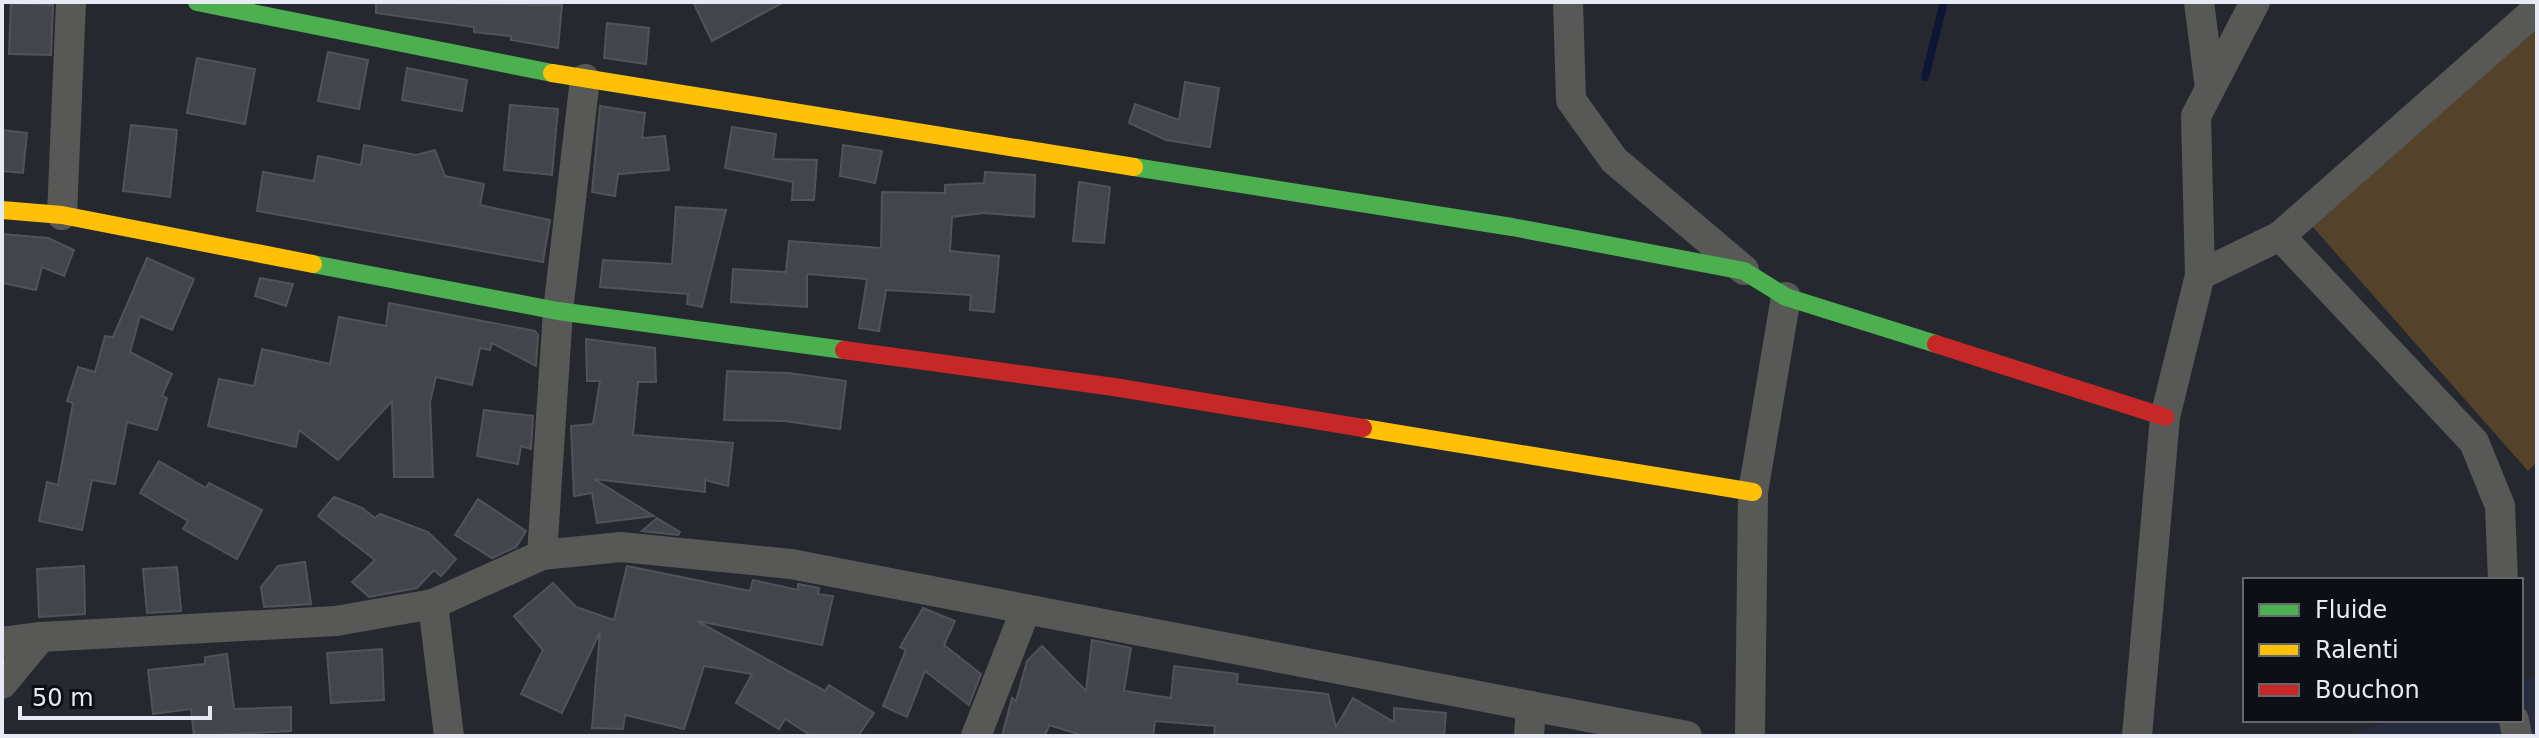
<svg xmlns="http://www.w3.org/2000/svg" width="2539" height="738" viewBox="0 0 2539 738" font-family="'DejaVu Sans',sans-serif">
<rect width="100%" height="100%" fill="#262830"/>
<polygon fill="#262b3d" points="2537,675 2537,736 2346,736 2396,720 2521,720 2521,680"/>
<polygon fill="#54422b" points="2537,25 2537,462 2528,471 2312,226"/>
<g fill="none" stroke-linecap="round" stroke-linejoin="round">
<polyline stroke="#0f1534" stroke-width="8" points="1925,77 1944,2"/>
</g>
<g fill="#43454c" stroke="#515359" stroke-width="2">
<polygon points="376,2 562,5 558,48 511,40 511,36 474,32 474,27 376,13"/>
<polygon points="693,2 784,2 712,41"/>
<polygon points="11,3 53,5 51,55 9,54"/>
<polygon points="607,23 649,28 646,64 604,58"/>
<polygon points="328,52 368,60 359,109 318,101"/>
<polygon points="197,58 255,69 245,124 187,113"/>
<polygon points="407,68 467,80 462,111 402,100"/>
<polygon points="1185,82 1219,88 1210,147 1166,140 1129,123 1135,104 1179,120"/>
<polygon points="510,105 558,109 552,175 504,170"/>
<polygon points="600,106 645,113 642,138 665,136 669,170 618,174 615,196 592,192"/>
<polygon points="131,125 177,130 170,197 123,191"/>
<polygon points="732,127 776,134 773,159 817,160 814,200 792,200 793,182 725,168"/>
<polygon points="2,130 27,133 23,173 2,171"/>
<polygon points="364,145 416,155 435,150 445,176 484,184 480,205 550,220 543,262 257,211 263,172 314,181 318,156 361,165"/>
<polygon points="843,145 882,151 875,183 840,176"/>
<polygon points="985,172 1035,175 1034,217 983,213 952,217 950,251 999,256 994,312 970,310 971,295 886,290 879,331 859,328 867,279 807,274 807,307 731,302 733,269 786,272 789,241 881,248 882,192 945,193 945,185 984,183"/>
<polygon points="1079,182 1110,187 1104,243 1073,241"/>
<polygon points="676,207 726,210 702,307 687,304 688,294 600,287 603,260 672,264"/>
<polygon points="2,234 48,238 74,250 64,276 42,267 36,290 2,283"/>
<polygon points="147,258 194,279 172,330 140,316 130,352 172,374 162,396 167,398 157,430 127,422 115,484 92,480 82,530 39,521 47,482 58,485 73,403 67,401 78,367 95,372 105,336 113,337"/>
<polygon points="260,278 293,284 286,306 255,296"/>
<polygon points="389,303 535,331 538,335 536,366 492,343 490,350 480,348 472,385 436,377 430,402 433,477 394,477 392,401 338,460 299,430 296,447 208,426 219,379 254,386 262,349 330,364 339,317 386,326"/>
<polygon points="586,339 655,348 656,382 638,382 633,435 733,443 728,486 705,480 705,492 594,479 654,516 597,523 592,493 574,496 571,426 593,424 600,381 587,381"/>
<polygon points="727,371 789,373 846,381 840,429 785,421 724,420"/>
<polygon points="484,410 533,416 531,449 521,446 518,464 477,456"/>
<polygon points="159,461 206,488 209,483 262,510 237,559 183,529 188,521 140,493"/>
<polygon points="334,497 362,508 375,518 380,514 428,532 456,559 441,576 434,570 417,588 369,597 352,582 375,560 318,516"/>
<polygon points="478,499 526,531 516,547 492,558 455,535"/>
<polygon points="657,518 680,532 678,535 642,531"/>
<polygon points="305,562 311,604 264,607 261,587 278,566"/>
<polygon points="84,566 85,614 39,617 37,569"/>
<polygon points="627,566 750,591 753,580 798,590 798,584 819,588 818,594 833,596 822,645 697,621 825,691 829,685 874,713 858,736 812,736 785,719 779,729 736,703 752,674 704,666 684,729 625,715 623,729 592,728 600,632 562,713 521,694 543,650 514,616 553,583 576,607 614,620"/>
<polygon points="177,567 181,611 147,613 143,569"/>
<polygon points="923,608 955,621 944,645 981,674 969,705 925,671 907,717 883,706 906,650 900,647"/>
<polygon points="1092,640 1131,648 1124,691 1171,698 1174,666 1238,674 1237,684 1328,694 1336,727 1353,698 1394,722 1394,708 1446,713 1444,736 1214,736 1215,726 1155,721 1153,736 1084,736 1049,725 1045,736 1002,736 1012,698 1016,701 1027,661 1042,646 1086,691"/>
<polygon points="382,649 384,700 331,703 327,653"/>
<polygon points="227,654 234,709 291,707 291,731 194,736 191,709 153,714 148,670 205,664 205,657"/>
</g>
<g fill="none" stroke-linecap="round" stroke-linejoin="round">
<g stroke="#585857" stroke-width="30">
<polyline points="1568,2 1571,100 1614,160 1744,270"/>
<polyline points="2199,2 2210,88"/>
<polyline points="62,215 71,2"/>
<polyline points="2280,236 2474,442 2500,506 2503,580"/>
<polyline points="2200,275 2280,236 2537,9"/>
<polyline points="542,555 558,311 585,79"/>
<polyline points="433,604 449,736"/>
<polyline points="2,642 41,637 336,621 433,604 542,555 621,547 791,564 1687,736"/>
<polyline points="2,684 41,637"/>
<polyline points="2514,720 2517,736"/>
<polyline points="976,736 1026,609"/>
<polyline points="1529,736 1531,706"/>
<polyline points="1750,736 1753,492 1786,297"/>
<polyline points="2137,736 2165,417 2200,275 2196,116 2255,2"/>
</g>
<g stroke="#4caf50" stroke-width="18">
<polyline points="197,2 552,73"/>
<polyline points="1134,167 1512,227 1744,271 1786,297 1936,344"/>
<polyline points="313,264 558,311 844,350"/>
</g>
<g stroke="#ffc107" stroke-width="18">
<polyline points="552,73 1134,167"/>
<polyline points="2,210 62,215 313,264"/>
<polyline points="1363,428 1753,492"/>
</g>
<g stroke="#c62828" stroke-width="18">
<polyline points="1936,344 2165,417"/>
<polyline points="844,350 1114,387 1363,428"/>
</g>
</g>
<rect width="2539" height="738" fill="none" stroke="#e7eaf4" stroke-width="8"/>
<rect x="2243" y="578" width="280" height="144" fill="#0d0f15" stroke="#64676e" stroke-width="2"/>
<rect x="2259" y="604" width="40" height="12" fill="#4caf50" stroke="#64676e" stroke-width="2"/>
<text x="2315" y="618" font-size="24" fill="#e7eaf4">Fluide</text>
<rect x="2259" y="644" width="40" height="12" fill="#ffc107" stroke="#64676e" stroke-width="2"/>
<text x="2315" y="658" font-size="24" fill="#e7eaf4">Ralenti</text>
<rect x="2259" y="684" width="40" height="12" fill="#c62828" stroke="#64676e" stroke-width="2"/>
<text x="2315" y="698" font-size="24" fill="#e7eaf4">Bouchon</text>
<path d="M20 706v12h190v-12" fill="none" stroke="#e7eaf4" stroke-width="4"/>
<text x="32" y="706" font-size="24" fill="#e7eaf4" stroke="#0d0f15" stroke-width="6" paint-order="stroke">50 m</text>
</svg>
